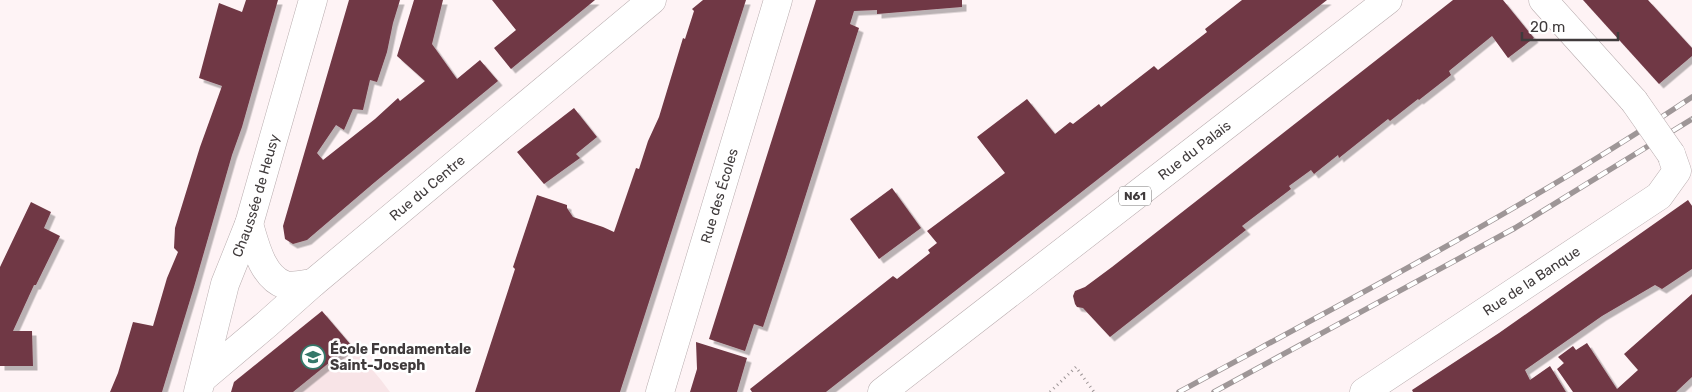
<svg xmlns="http://www.w3.org/2000/svg" width="1692" height="392" viewBox="0 0 1692 392" font-family="Rubik,sans-serif">
<defs>
<filter id="shadow"><feDropShadow dx="4.5" dy="4.5" stdDeviation="0" flood-color="#0004"/></filter>
</defs>
<rect width="100%" height="100%" fill="#fef3f5"/>
<polygon fill="#f8e4e7" points="322,311 381,380 390,392 231,392 234,382"/>
<g fill="#703845" filter="url(#shadow)">
<polygon points="246,0 278,0 242,127 232,155 194,287 162,392 110,392 118,373 133,322 153,326 167,278 178,252 174,248 175,228 200,147 222,86 199,78 219,3 242,12"/>
<polygon points="349,0 400,0 393,23 387,52 377,82 370,80 363,110 353,109 344,130 336,125 317,153 323,160 375,119 398,98 400,101 425,81 397,56 414,0 443,0 432,44 457,79 480,60 498,81 375,182 307,240 293,244 285,239 283,226"/>
<polygon points="492,0 595,0 511,69 494,48 516,30"/>
<polygon points="703,0 746,0 620,392 475,392 515,269 513,267 537,195 567,205 567,208 573,217 603,227 614,232 636,168 639,169 648,141 659,117 683,38 685,39 694,11 692,9"/>
<polygon points="816,0 962,0 962,7 877,14 877,10 854,11 850,24 859,28 787,254 763,327 754,324 745,351 709,339"/>
<polygon points="1242,0 1327,0 826,392 752,392 750,389 893,276 897,279 930,253 928,250 937,243 927,231 1005,173 977,137 1027,99 1055,134 1070,122 1073,124 1099,104 1101,107 1154,66 1158,70 1207,32 1205,29"/>
<polygon points="1453,0 1503,0 1534,38 1508,58 1492,36 1449,71 1451,75 1419,100 1418,99 1390,121 1388,119 1339,158 1338,155 1314,174 1311,170 1289,186 1291,189 1242,226 1246,230 1110,337 1083,308 1077,307 1075,304 1073,296 1075,291 1085,287 1112,267"/>
<polygon points="1583,0 1648,0 1692,48 1692,56 1659,84"/>
<polygon points="574,108 597,137 576,154 580,158 544,184 517,152"/>
<polygon points="892,188 921,228 879,259 850,219"/>
<polygon points="1688,200 1692,206 1692,269 1662,289 1655,285 1602,316 1588,294 1602,316 1525,370 1530,380 1550,366 1566,392 1413,392 1412,390 1499,333"/>
<polygon points="31,202 51,212 44,228 60,236 36,285 34,285 13,331 32,331 33,366 0,366 0,267"/>
<polygon points="1692,294 1692,377 1676,392 1573,392 1557,369 1564,363 1558,357 1573,346 1576,350 1587,343 1617,389 1638,370 1624,354"/>
<polygon points="322,311 351,345 293,392 231,392 234,382"/>
<polygon points="696,342 747,358 737,392 690,392 697,369"/>
</g>
<g fill="none" stroke-linecap="round" stroke-linejoin="round">
<g stroke="#b8acae" stroke-width="29">
<g id="minor">
<polyline points="1543,0 1634,101"/>
<path d="M249,224c6,20 13,53 36,61 7,2 20,-1 28,-2"/>
<path id="s1" d="M203,378l64,-54 46,-41 339,-283"/>
<path id="s2" d="M660,392l118,-392"/>
<path id="s3" d="M1364,392l295,-196 18,-25 -6,-17"/>
</g>
</g>
<g stroke="#b8acae" stroke-width="29">
<g id="secondary">
<path id="s4" d="M198,392l27,-108 24,-60 64,-224"/>
</g>
</g>
<g stroke="#b8acae" stroke-width="29">
<g id="primary">
<path id="s5" d="M882,392l506,-392"/>
</g>
</g>
<polyline stroke="#9e9697" stroke-width="3" stroke-dasharray="1 4" stroke-linecap="butt" points="1050,392 1076,367 1094,392"/>
<use href="#minor" stroke="#fff" stroke-width="28"/>
<use href="#secondary" stroke="#fff" stroke-width="28"/>
<use href="#primary" stroke="#fff" stroke-width="28"/>
<g stroke="#9e9697" stroke-width="5.5">
<g id="rail">
<path d="M1179,392c173,-94 349,-185 513,-295"/>
<polyline points="1214,392 1515,228 1692,119"/>
</g>
</g>
<use href="#rail" stroke="#fff" stroke-width="4" stroke-dasharray="11" stroke-linecap="butt"/>
<g stroke="#b8acae" stroke-width="29" stroke-linecap="butt">
<polyline id="minor-bridge" points="1634,101 1671,154"/>
</g>
<use href="#minor-bridge" stroke="#fff" stroke-width="28"/>
</g>
<defs>
<g id="school-ring" transform="scale(1.25)"><circle r="9.5" fill="#fff" stroke="#35786a" stroke-width="1.5"/><path d="M0-5L7-2L0 1L-7-2ZM-4 1L0 2.5L4 1V4Q0 6-4 4Z" fill="#35786a"/></g>
</defs>
<g fill-rule="evenodd">
<use href="#school-ring" x="313" y="357"/>
</g>
<g text-anchor="middle" dominant-baseline="central" stroke-width="5" stroke-linejoin="round" paint-order="stroke">
<rect fill="#fff" stroke="#797676" stroke-width="1" x="1119" y="186.5" width="32" height="19" rx="4"/>
<g font-size="12" font-weight="bold" fill="#403b3c">
<text x="1135" y="196">N61</text>
</g>
<g font-size="14" fill="#403b3c" stroke="#fff">
<text stroke="none"><textPath href="#s5" startOffset="395">Rue du Palais</textPath></text>
<text stroke="none"><textPath href="#s1" startOffset="294">Rue du Centre</textPath></text>
<text stroke="none"><textPath href="#s4" startOffset="205">Chaussée de Heusy</textPath></text>
<text stroke="none"><textPath href="#s2" startOffset="205">Rue des Écoles</textPath></text>
<text stroke="none"><textPath href="#s3" startOffset="201">Rue de la Banque</textPath></text>
</g>
<g font-size="14" font-weight="bold" fill="#403b3c" stroke="#fff" text-anchor="start">
<text x="330" y="349">École Fondamentale<tspan x="330" dy="16">Saint-Joseph</tspan></text>
</g>
</g>
<path d="M1522 32v8h96v-8" fill="none" stroke="#403b3c" stroke-width="2.5"/>
<text x="1530" y="32" font-size="15" fill="#403b3c" stroke="#ffffff" stroke-width="4" paint-order="stroke">20 m</text>
</svg>
